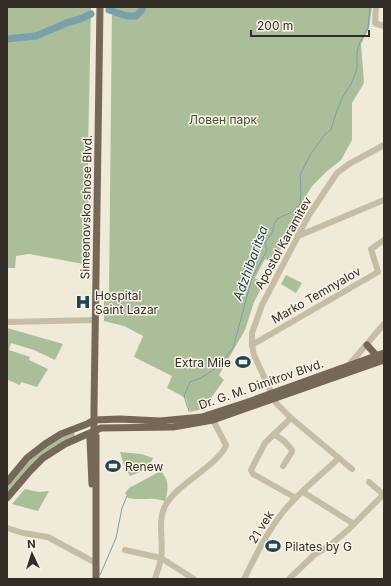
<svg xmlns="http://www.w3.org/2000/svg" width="391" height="586" viewBox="0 0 391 586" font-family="Inter,sans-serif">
<rect width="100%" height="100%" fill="#f0ead9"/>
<g fill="#abbe9a">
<polygon points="7,7 91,7 88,153 89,265 29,254 16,256 15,268 7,268"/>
<polygon points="112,7 372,7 369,28 361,44 364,83 352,103 352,140 341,160 326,172 312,186 303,201 302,211 280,250 275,251 269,261 265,259 255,278 264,283 254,302 245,330 219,375 224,380 203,409 190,412 186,398 167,388 172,376 134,357 143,336 124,326 104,321 104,301 109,296"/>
<polygon points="286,275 302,283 296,293 281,284"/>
<polygon points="7,328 63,344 55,360 34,350 11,343 9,350 30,357 29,360 48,369 37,387 21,382 20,385 8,380 7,383"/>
<path d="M74,432l1,5 -17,8 -51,48v-7c22,-26 34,-40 67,-54z"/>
<polygon points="120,452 141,454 153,458 148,469 130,476 124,465"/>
<path d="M161,471c8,9 8,18 4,30 -15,-5 -24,0 -37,-3l-3,-5 4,-5z"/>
<polygon points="25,489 39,492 49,491 38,511 12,504"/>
</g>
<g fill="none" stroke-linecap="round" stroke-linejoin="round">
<g stroke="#7aa0ac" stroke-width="1">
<polyline points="189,411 184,396 190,382 201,378 216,368 233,348 252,278 267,250 265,243 272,233 274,225 277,219 294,211 300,204 301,194 300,175 310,155 325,134 331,130 336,113 343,96 351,84 357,69 357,52 360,42 368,28 370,7"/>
<polyline points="100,575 116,538 122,508 127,496"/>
</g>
<g stroke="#7aa0ac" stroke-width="7">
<polyline points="109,10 127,16 136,16 142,10 143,7"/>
<polyline points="7,39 36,36 69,22 80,19 91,14"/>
</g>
<g stroke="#c7bca6" stroke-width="6">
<polyline points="376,7 375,23 377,24 384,26"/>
<polyline points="298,236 384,200"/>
<polyline points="7,322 95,320"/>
<polyline points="252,345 378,272 371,249 384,240"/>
<polyline points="348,366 384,324"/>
<polyline points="291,418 265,443 251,470 253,474 296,498"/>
<polyline points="274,434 284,441 292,450 292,452 283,466"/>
<polyline points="352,469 291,418 276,403 254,355 252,345 252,333 262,305 309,215 337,173 349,164 384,145"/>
<polyline points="369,482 384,495"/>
<polyline points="303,492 354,524"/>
<polyline points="7,528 23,533 48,537 92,561"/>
<polyline points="125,550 161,558 194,579"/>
<path d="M155,579c2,-7 5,-14 6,-21 3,-17 -4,-36 4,-52 11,-21 47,-37 60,-58l1,-3 -13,-25"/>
<path d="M244,579c11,-22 23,-47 39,-67 16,-20 37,-36 56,-54"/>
<polyline points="289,579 315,554 328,547 349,529 384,494"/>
</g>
<g stroke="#756858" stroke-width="7">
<polyline points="367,345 377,356"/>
<polyline points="7,482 27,458 45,444 61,434 87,424 94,420 120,419 160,421 202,417 248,402 384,353"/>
<polyline points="92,484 90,439 94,432"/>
<polyline points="7,498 30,471 43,458 65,444 101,428 173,427 213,420 384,360"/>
<polyline points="96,579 96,436 94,432 94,408 100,7"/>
</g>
</g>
<defs>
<g id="hospital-bare" transform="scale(1.2)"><path d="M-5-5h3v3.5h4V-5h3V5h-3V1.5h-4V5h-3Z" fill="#1e4553" stroke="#f8f3e5" stroke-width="2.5" paint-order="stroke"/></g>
<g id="stadium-bare" transform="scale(1.2)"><path d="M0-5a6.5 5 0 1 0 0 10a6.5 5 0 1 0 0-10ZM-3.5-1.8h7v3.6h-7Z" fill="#1e4553" stroke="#f8f3e5" stroke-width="2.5" paint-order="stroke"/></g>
</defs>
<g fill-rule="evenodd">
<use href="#hospital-bare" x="83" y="302"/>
<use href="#stadium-bare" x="243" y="362"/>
<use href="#stadium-bare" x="113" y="466"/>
<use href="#stadium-bare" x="273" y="546"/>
</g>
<g text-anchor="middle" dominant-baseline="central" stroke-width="3" stroke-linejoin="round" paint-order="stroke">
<g font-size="12" fill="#3c512c" stroke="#f8f3e5">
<text x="223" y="119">Ловен парк</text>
</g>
<g font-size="12" fill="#342d27" stroke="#f8f3e5">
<text transform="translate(86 207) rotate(-89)">Simeonovsko shose Blvd.</text>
<text transform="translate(283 243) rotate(-61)">Apostol Karamitev</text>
<text transform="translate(316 295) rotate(-30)">Marko Temnyalov</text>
<text transform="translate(261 384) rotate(-19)">Dr. G. M. Dimitrov Blvd.</text>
<text transform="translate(261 527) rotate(-58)">21 vek</text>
</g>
<g font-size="12" fill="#342d27" stroke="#f8f3e5" text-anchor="start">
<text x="95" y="295">Hospital<tspan x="95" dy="14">Saint Lazar</tspan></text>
<text x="231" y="362" text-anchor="end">Extra Mile</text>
<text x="125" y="466">Renew</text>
<text x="285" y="546">Pilates by G</text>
</g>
<g font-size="13" font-style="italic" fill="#1e4553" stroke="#f8f3e5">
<text transform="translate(250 263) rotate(-70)">Adzhibaritsa</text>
</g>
</g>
<rect width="391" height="586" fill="none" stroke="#342d27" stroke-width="16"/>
<g transform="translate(32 554) rotate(356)" stroke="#f8f3e5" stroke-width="3" paint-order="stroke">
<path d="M0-3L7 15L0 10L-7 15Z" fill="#342d27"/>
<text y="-6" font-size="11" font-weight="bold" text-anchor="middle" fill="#342d27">N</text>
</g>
<path d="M251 30v6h118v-6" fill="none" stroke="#342d27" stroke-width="2"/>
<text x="257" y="30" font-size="12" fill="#342d27" stroke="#f8f3e5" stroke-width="3" paint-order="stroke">200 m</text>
</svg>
